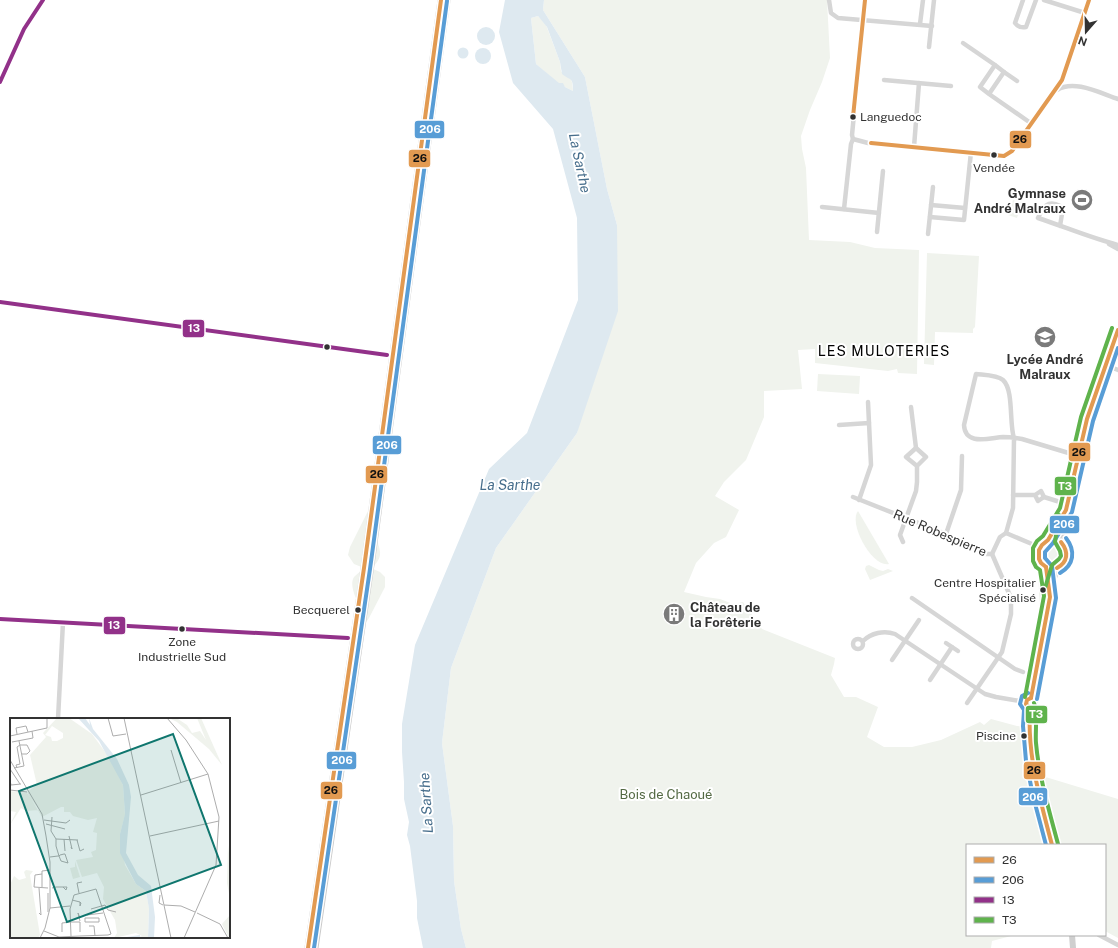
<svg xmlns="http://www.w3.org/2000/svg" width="1118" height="948" viewBox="0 0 1118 948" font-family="'Public Sans',sans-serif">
<rect width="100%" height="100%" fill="#fff"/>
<g fill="#f0f3ed">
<polygon points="544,0 827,0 830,58 822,82 810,110 801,136 802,149 806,168 809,240 850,242 875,248 919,250 917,374 898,373 897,369 888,371 815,363 815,349 798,350 802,389 764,391 764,417 746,460 724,482 715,496 739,510 726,537 714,543 696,563 684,592 706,597 720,599 733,604 743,602 762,629 835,658 834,664 831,675 844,697 856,697 878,707 867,737 884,747 912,747 941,740 980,722 984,725 991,719 1017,726 1029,727 1029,743 1052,845 967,845 967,935 1015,935 992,941 991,948 466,948 461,929 454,881 453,826 442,743 451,668 496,548 577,433 617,225 607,189 585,77 543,10"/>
<polygon points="538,16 546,25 560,62 561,71 564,75 570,78 572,82 573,91 565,87 562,83 559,84 536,64 531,18"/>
<polygon points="1013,200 1022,203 1017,218 1008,215"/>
<polygon points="927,253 979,256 975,327 973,329 973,333 935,332 934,365 924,364"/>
<polygon points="818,374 860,376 859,394 817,391"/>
<path d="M373,501l-14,105c-3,-8 -10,-21 -5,-29 3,-3 7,-6 10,-9l-10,-4 -6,-9 2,-8z"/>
<path d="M858,511l31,53c-17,4 -41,-41 -31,-53z"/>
<path d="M375,535c5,15 10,22 -4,33l9,4 5,5v10l-16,31 -7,10z"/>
<circle cx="1052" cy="554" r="11"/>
<path d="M1031,547c3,3 11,24 10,27 -8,-5 -13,-18 -10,-27z"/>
<polygon points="869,565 879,570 883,571 888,569 893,571 870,580 865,569 866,566"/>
<path d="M1038,575h1c5,9 4,23 1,33z"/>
<polygon points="1039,775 1118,799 1118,938 1105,931 1105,845 1058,845 1052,819 1048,814"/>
</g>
<g fill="#dee9f0" fill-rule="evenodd">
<path d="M505,0h39l-1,10 42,67 22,112 10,36 1,86 -41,122 -81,115 -45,120 -9,75 11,83 1,55 7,48 5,19h-43l-6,-30v-17l-7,-55 -3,-11 2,-13 -5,-23v-17l-2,-30v-28l13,-79 74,-176 38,-36 51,-133 -1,-82 -24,-89 -40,-46 -14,-51zM538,16l9,11 13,35 2,12c9,7 11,3 11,17l-8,-4 -2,-4h-4l-23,-19 -5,-46z"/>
<circle cx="486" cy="36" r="9"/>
<circle cx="463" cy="53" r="5.5"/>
<circle cx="483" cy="56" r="8"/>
</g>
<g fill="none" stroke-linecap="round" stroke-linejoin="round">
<g stroke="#d6d6d6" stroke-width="4.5">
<polyline points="829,0 831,13 838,18 932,26"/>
<polyline points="865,0 852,135 853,139 868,143 1004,156 1012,151 1062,80 1089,0"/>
<path d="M1023,0l-8,23c3,4 6,5 11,4l10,-27"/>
<polyline points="1044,0 1085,13"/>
<polyline points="920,24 923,0"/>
<polyline points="963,43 995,65"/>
<polyline points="929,47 934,0"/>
<polyline points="1004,72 1017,81"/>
<polyline points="884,80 951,86"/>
<path d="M0,82c12,-28 24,-58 43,-82"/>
<path d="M1057,90c17,-11 43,3 61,9"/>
<polyline points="989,94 980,87 995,65 1004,72 989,94 1032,124"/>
<polyline points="914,147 919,83"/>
<polyline points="931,205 965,208"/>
<polyline points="822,207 879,213"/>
<polyline points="844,209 851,144 853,139"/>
<polyline points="930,217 964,220 971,152"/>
<path d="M1060,226l2,-12 -2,-8c-12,-7 -17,1 -22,12 27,9 53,20 80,27"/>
<polyline points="877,232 883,171"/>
<polyline points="928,234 933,187"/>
<polyline points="1109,244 1118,249"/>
<polyline points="0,302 387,355"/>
<polyline points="1105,365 1118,370"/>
<polyline points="868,402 869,423"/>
<polyline points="911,407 916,448"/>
<polyline points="839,425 869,423 871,465 859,500"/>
<polyline points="1013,495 1035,495 1038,501 1044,497 1041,491 1035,495"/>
<polyline points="853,497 946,534 986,554 992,554"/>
<polyline points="1044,497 1060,502"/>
<polyline points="1006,533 1032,544 1039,550"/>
<polyline points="946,534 961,490 962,456"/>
<polyline points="903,542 900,535 916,491 917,482 917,466 906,457 916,448 926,457 917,466"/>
<path d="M992,554l8,-17 6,-4 7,-25 1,-70c-5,-14 0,-48 -11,-58 -6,-5 -20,-5 -27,-6l-12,51c1,21 25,13 39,12 6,0 13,1 19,2l50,15"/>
<polyline points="912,598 1015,669 1023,672"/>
<polyline points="0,619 348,638"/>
<circle cx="858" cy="644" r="5"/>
<path d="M863,641c8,-8 21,-11 32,-7l90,60 11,3 30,5"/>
<polyline points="946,643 958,651"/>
<polyline points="892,660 919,620"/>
<polyline points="930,680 952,647"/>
<polyline points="967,703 1002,652 1011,614 1011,598 992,554"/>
<polyline points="58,719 63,622"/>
<polyline points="1099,935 1118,945"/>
</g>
<g stroke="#cfcfcf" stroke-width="6">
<circle cx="1052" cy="554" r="14"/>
<polyline points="1048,540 1064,513"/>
<polyline points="1061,542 1066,510 1087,419 1118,330"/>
<polyline points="1046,567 1050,589"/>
<path d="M1031,698l-4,2 -1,4 4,4c-5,47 11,92 22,137"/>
<polyline points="1031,698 1050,592 1057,568"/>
<polyline points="1030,708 1034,707 1035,705 1035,700 1031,698"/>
<polyline points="1072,935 1073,948"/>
</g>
<g stroke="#c9c9c9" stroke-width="7">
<polyline points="308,948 364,568 441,0"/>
<polyline points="315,948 372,558 447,0"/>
</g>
<g stroke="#fff" stroke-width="7">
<g id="bus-1">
<polyline points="853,117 865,0"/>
<polyline points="871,143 1004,156 1012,151 1062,80 1089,0"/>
<polyline points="1046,567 1041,563 1039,559 1039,550 1042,545 1048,540 1066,510 1087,419 1118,330"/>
<path d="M1057,568c11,-6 12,-16 4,-26"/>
<path d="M1031,698l-4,2 -1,4 4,4c-3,48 10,91 22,137"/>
<polyline points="1031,698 1050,597 1046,567"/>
<polyline points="308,948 364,568 441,0"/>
</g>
</g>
<g stroke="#fff" stroke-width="7">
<g id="bus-2">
<path d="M1060,573c14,-8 16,-22 6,-35"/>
<polyline points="1028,693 1022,696 1020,704 1024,710 1023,726 1026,761 1033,796 1046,845"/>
<polyline points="1037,699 1056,598 1052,566 1045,558 1045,552 1053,543 1072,512 1093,421 1118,348"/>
<polyline points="314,948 370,569 447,1"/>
</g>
</g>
<g stroke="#fff" stroke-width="7">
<g id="bus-3">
<polyline points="0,82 24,29 43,0"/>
<polyline points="0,302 387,355"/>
<polyline points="0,619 348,638"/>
</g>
</g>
<g stroke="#fff" stroke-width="7">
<g id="bus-4">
<polyline points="1045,588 1052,565 1059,559 1061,556 1060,551 1055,542 1059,515"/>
<polyline points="1025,697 1044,596 1040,570 1036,567 1033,561 1033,548 1037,541 1043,536 1060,508 1081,417 1112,328"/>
<path d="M1034,703c4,6 1,31 2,40 3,34 13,67 22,101"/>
</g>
</g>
<use href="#bus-1" stroke="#e29a51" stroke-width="4"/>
<use href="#bus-2" stroke="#589dd6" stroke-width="4"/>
<use href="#bus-3" stroke="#923189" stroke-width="4"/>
<use href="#bus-4" stroke="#5fb34c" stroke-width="4"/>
</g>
<defs>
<g id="stadium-disc" transform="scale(1.15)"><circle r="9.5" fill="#7a7a7a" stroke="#fff"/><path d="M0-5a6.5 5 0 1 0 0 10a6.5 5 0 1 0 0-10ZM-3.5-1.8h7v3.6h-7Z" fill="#fff"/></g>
<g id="school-disc" transform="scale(1.15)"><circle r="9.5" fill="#7a7a7a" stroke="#fff"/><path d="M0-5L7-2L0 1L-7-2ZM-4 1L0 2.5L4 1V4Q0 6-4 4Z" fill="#fff"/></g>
<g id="building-disc" transform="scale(1.15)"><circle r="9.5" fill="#7a7a7a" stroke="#fff"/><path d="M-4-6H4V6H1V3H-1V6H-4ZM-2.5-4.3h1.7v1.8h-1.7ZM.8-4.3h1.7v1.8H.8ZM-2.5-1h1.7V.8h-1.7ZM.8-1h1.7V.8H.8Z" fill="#fff"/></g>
</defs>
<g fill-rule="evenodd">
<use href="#stadium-disc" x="1082" y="200"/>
<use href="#school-disc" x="1045" y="337"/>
<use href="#building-disc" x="674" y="614"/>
</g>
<g fill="#323232" stroke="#fff" stroke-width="1.5">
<circle cx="853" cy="117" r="3.5"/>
<circle cx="994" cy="155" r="3.5"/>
<circle cx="327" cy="347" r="3.5"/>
<circle cx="1043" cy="590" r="3.5"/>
<circle cx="358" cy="610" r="3.5"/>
<circle cx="182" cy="629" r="3.5"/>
<circle cx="1024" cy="736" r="3.5"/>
</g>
<g text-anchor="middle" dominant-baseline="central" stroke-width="4" stroke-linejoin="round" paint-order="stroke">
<g font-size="12" fill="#323232" stroke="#fff" text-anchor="end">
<text x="860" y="117" text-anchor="start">Languedoc</text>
<text x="994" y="168" text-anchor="middle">Vendée</text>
<text x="1036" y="583">Centre Hospitalier<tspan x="1036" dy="15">Spécialisé</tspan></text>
<text x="350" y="610">Becquerel</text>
<text x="182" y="642" text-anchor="middle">Zone<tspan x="182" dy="15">Industrielle Sud</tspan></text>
<text x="1016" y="736">Piscine</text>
</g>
<g font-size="13" font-weight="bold" fill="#323232" stroke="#fff" text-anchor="end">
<text x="1066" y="193">Gymnase<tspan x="1066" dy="15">André Malraux</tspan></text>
<text x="1045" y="359" text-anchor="middle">Lycée André<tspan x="1045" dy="15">Malraux</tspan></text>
<text x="690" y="607" text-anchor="start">Château de<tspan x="690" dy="15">la Forêterie</tspan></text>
</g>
<g font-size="13" fill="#323232" stroke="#fff">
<text transform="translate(940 533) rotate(23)">Rue Robespierre</text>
</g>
<g font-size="13" fill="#536943" stroke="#fff">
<text x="666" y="794">Bois de Chaoué</text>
</g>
<g font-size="14" font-style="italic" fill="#476e8c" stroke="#fff">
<text transform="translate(580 163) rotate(78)">La Sarthe</text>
<text x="510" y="485">La Sarthe</text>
<text transform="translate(426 803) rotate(-94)">La Sarthe</text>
</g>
<g font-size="14" letter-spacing="1" fill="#000" stroke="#fff">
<text x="884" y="351">LES MULOTERIES</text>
</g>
</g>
<g transform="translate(10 718)">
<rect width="220" height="220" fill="#fff"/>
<path d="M47,0h12l23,16 19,26 12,25 2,30 -5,19 5,31 11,19 10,7 3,17 -1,30h-12l6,-2 -6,-3 -22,5 3,-5 -2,-13 -12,-21 1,-12 -7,-14 -15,4 -6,-17 17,-3 -2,-5 5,-2 1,-17 -4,-1 4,-14 -9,2 -15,-4 -3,-4h-6v-5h-3l-19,10 -15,-25 10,-7 -7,-30 16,-18 -3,-4zM42,8l11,7v5l-6,3h-5l-1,-4 -6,-2zM159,0l9,1 9,6 5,8 8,-2 6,9 -9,-22h4l21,47 -13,-16 -32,-27zM0,73l17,2 12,17 -13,1 -5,-3 -11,17 6,-13 -6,-1zM218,127l2,17v37l-3,-16zM65,143l5,16 -7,2 -3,-11 5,-1zM16,152l7,1 -3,4 10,60 -2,3h-28v-53l4,-9 5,4 7,-2 -2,-6zM220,197v23h-1l-7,-14z" fill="#f0f3ed" fill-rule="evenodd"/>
<path d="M68,0h7l5,7 -1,-7 4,11 24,30 12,26 2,12 -5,56 12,22 13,11 4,31 -1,21h-6l1,-29 -3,-18 -10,-7 -16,-31v-19l5,-20 -2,-29 -24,-44z" fill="#dee9f0"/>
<path fill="none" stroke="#dee9f0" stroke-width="2" d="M117,220l13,-2"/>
<path fill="none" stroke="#adadad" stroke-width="1" d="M98,0l5,18 13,-2M114,0l47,220M157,0l19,22 22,34 11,43 -3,48 -32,73M7,16l-1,-6 10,-2 2,6M0,18l37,-8v-10M2,24l21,-4 -1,-7M10,27h7l3,6 -3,3h-5M161,32l10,33M0,42l32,54 4,22 4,26v46l-5,20 -5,10M4,50l10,-2 -5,-25M7,50l-1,-3 4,-1 -3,-17 3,-2M0,51l10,15M0,62l1,5 10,-1M0,72l17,2M131,77l67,-21M42,99l-1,14 5,8 22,1M34,102l22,3 4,-3M36,106l19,5M59,118l3,13 -1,-2M140,118l69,-15M54,121l1,12M67,122l3,11 4,-2M40,139l8,-1h1l1,-1 4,-1h1l3,9 -7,-2 -2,-5 -3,-10v-7M32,156l-7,1 -1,12 14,1M32,169v-16l8,-1M29,170l2,27 -2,-2M42,170l4,-1h11l-1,3 -3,-3M69,175l-2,-10 5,-1M150,177l-1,8 4,2M62,182l8,2v4l1,-3 -1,-1M154,187l17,1 14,6M40,190l20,-2M81,191l14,-4 3,5 8,2M38,194v-19M187,195l23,11 8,14M77,197l16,-2M70,200l-2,-5 2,8M75,200h14v4h-14zM79,208h5l1,10M34,213l15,6 21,-1 28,-1 3,-1 -15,-45 -22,6 -4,14 1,27M52,214v-9l9,-1h9v10"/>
<path fill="#0f766e" fill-opacity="0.15" stroke="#0f766e" stroke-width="2" d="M163,16l48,131 -154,57 -48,-131z"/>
<rect width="220" height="220" fill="none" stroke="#323232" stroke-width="2"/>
</g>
<g stroke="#fff" stroke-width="1.5">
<rect x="414" y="120" width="31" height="19" rx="4" fill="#589dd6"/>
<rect x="1009" y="130" width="23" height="19" rx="4" fill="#e29a51"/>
<rect x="408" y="149" width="23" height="19" rx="4" fill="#e29a51"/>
<rect x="182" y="319" width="23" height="19" rx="4" fill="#923189"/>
<rect x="372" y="435" width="30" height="20" rx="4" fill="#589dd6"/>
<rect x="1068" y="442" width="23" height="20" rx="4" fill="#e29a51"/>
<rect x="365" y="465" width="23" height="19" rx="4" fill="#e29a51"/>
<rect x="1054" y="476" width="23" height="20" rx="4" fill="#5fb34c"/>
<rect x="1049" y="515" width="31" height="19" rx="4" fill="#589dd6"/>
<rect x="103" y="616" width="23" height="19" rx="4" fill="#923189"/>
<rect x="1025" y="705" width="23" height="19" rx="4" fill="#5fb34c"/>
<rect x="326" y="751" width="31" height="19" rx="4" fill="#589dd6"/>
<rect x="1023" y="761" width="23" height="19" rx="4" fill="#e29a51"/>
<rect x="320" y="781" width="23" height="19" rx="4" fill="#e29a51"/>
<rect x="1018" y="787" width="30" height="19" rx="4" fill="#589dd6"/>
</g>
<g font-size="11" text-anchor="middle" font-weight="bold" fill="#fff">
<text x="430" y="133">206</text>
<text x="194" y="332">13</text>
<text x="387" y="449">206</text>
<text x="1065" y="490">T3</text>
<text x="1064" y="528">206</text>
<text x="114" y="629">13</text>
<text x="1036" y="718">T3</text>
<text x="342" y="764">206</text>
<text x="1033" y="801">206</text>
</g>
<g font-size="11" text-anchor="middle" font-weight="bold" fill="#111">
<text x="1020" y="143">26</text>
<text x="420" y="162">26</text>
<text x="1079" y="456">26</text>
<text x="377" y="478">26</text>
<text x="1034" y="774">26</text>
<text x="331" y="794">26</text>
</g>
<rect x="966" y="844" width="140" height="92" fill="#ffffff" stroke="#adadad"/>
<rect x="974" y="857" width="20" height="6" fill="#e29a51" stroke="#adadad"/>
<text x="1002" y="864" font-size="12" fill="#323232">26</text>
<rect x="974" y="877" width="20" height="6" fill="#589dd6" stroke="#adadad"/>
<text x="1002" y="884" font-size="12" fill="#323232">206</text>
<rect x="974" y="897" width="20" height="6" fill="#923189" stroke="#adadad"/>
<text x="1002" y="904" font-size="12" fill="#323232">13</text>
<rect x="974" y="917" width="20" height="6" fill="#5fb34c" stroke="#adadad"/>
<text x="1002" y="924" font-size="12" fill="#323232">T3</text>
<g transform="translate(1086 32) rotate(200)" stroke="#ffffff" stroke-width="3" paint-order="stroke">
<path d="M0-3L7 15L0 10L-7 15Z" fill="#323232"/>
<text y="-6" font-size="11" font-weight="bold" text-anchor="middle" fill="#323232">N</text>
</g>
</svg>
